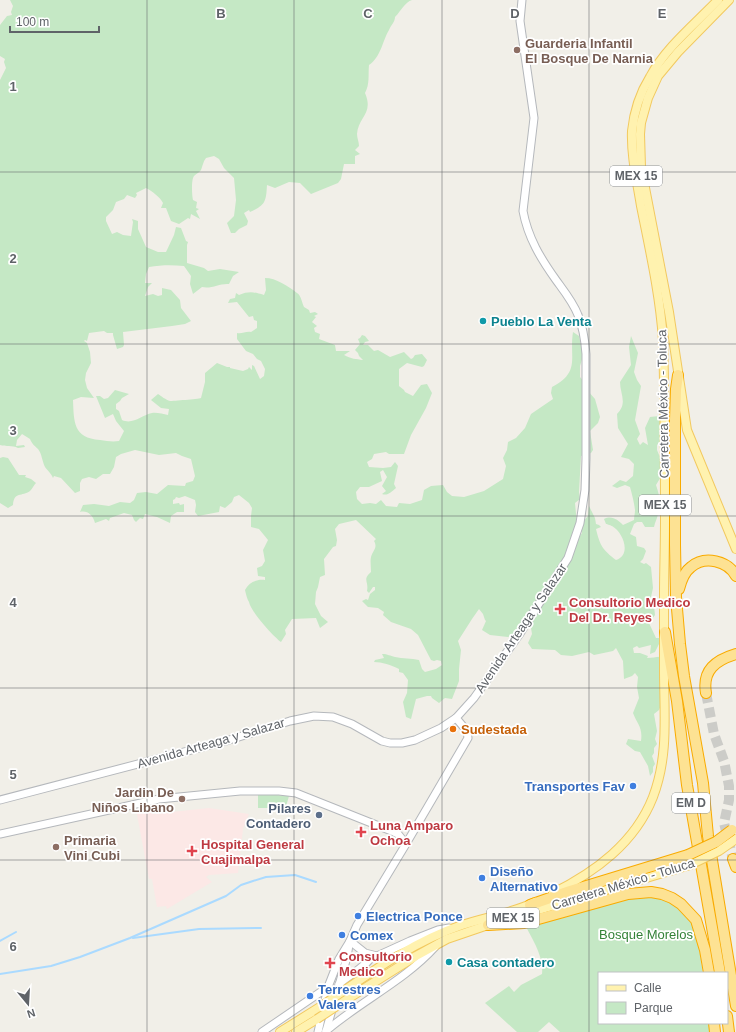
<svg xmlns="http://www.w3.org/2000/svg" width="736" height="1032" viewBox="0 0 736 1032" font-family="Helvetica,sans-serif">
<rect width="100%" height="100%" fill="#f1efe8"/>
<polygon fill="#fce8e6" points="151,805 153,814 209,808 249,814 243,829 238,873 209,875 206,877 212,882 167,909 166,906 157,907 152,879 149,879 136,809"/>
<g fill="#c5e8c5">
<path d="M10,0h402c-7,2 -11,11 -17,17 0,5 -4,8 -6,13 -7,12 -8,27 -20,35 -1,10 1,19 -4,28 9,21 -7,24 -8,41 0,4 2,8 2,12l-4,4 5,4 -5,2v8h-11l-3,15 -3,4 -27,11 -11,-11 -11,-1 -14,6 -8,-3c-1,16 -1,20 -17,27l-1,-2 -5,3 4,8 -1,4 -8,4 -4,4h-4l-4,-10 7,-7 2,-16 -2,-22 -10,-10 -5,-9 -5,-3 -8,2c-3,4 -3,7 -5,12 -2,3 -4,3 -7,6 -3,4 -2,20 -1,24l4,2 -1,6 3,1 -3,2 4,8 -9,-5 -1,5 -2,-1 -9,6 -8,-3 -5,-13h-5l2,-5c-3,-6 -11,-12 -17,-15l-10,5 1,2 -2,3 -8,-3 -3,4 -8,3 -3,8 -7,7v4l6,13 5,-2 6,3 8,1 2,-14 -1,-3 6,2v8l8,18 12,5h8l8,-17 2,-8 5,1 5,13 2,1 -1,3v18l17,5 4,3 12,-2 19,3 -6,4 -4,8c-9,-1 -17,5 -27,3l-9,7 -3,-10 1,-8 -7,-10c-12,-1 -23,-1 -35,1l-3,7 -1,9h7l-4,4 -3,9 8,-2 5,2 4,-1v-7l9,2 9,10 1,8 10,13 -6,3 -13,2 -49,6 1,13 -1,2 -6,2 -4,-14v-2h-6l-3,-2 -15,2 -2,8 -2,-1 -1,1 3,2 3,9 1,11 -5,10 -1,7 2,8 7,10 -13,-1 -8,3c1,22 0,38 27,40 7,1 12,2 19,1l5,-10 -8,-10 -3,-7 -8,4 -9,-22h4l4,3 4,-1 7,-8 14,4 -7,4 -2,3 -4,3v5l3,2 3,9c11,5 20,-5 30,-7 4,-1 11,1 16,2l1,-6 -8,-1 -10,-8 7,-6c3,2 8,6 12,7 3,0 28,-2 31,-3l4,-16v-9l12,-10 10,4h3v1l13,3 5,-2 1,-2 3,3v-5l2,1 6,13 4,-3 1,-7 -4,-8 -4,-2 -4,-5 -7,-3 -9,-12v-6c5,1 9,-2 14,-1l6,-4v-7l-3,-1 -1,-4 -4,1 -12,-15 -9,1 2,-4 5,-1 1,-5 3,2c10,-4 15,-3 25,0l2,-5 -1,-12c11,0 23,8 32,15 4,2 5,10 7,14l5,3 1,3 5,-1 3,2 -4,2 2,1 -4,5 5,4 -3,2 1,4 5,2 -1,5 16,6 1,6h14l-6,4c7,4 12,4 19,5l-4,-4 -1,-3 -3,-3 5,-6 -2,-5 2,-1 2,-3 3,1 4,5 -4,1 -2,3h5l6,6 4,-1 12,7 14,-5 7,7 2,-1 2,-3 7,-1 5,6 -3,6 -2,1 -15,-4 -8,6v17l5,4 1,2 8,4 8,-11 6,-1 5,9 -6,15 -15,27 -7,19h-15l-3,-2 -12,2 -2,5 -5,3 2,5 14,1 8,-1 4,-5 3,4 -4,18 2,4c-5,4 -8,8 -14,6l4,-3 -4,-5 5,-9 -4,-7 -3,2 2,9 -13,6h-9l-4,5 1,7 5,5 8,-1 6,1 5,-4 5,6 11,1 2,-4 11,1 12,-4 2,-10 7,-4 12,-1 4,7 5,4 12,1 20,-6 19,-12 3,-13 -3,-8 4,-8 1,-8 8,-4 9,-10 6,-14 22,-15 -2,-6 1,-6c29,-15 17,-29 21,-55l6,4 4,20 -3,10v11l5,6 3,8 7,8 5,18 -2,6 -8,8 3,19 -2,3 -10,3 -2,36 1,7 -5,4 2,21 -1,18 6,-9 -1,-9 7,-8 1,-10 6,12 1,6 3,1 2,2 -5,2c4,17 7,21 20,31 16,-5 7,-28 -4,-34 0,0 -5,-2 -6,-2l-2,-5c8,-4 14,1 19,6l11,-5c0,-4 1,-6 1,-10 -1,-8 -3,-16 -5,-23l-5,-2 -8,3 -5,-2 8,-6 6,2 7,-6 1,-12 -5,-5 -8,-2 7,-13 -10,-16 -1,-14c11,-11 3,-20 3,-32l11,-17 -2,-18 2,-11 7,17 -4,19 3,8 4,6 -6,34 5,14 -3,5 3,6 3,-3 5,3 -3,-17 5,-11 9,-1 5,15 -1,7 -6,7v5l7,17 -2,8 -6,10c3,9 6,20 2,29 -1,5 -3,8 -4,13h-9l-3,-5h-5l-3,2 -4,10 6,3 1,9 7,2 2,3 -3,8 -3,3 4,2 2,-1 5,4 2,21 -2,9 3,9 1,9 -6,8 7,15h4l-1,6 -4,8 -5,2 1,-9 -12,3 -2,-2 -4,2 1,5h6l8,3 -1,2c6,0 11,-2 16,-1l-1,46 -3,7 -5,4 3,17 -2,8 2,5 -3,4v5l-2,3 3,8 -2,3v5l-3,4 -2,-10 -8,-14 -5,-1 -9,-7 2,-5 13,2c2,-14 -4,-17 -8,-28l6,-15 -2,-11 1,-10 -3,-4 -3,3 -8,3 -1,-18 -7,-13 -3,3 -19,4 -5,-3 -17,4 -11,-1 -6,-5 -23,-1 -4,-6 4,-9 -1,-6 -3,-3 -8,8 -12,4 -18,-2 -8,-5 4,-9 -1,-1 -2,-6 -4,-5 -7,10 -14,22 3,9 -2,19v12l-7,18 -7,-1 -6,5 -7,-5 -1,-2h-4l-11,3 -5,20 -5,-2 -3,-15 4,-9 1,-13 -5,-7 -4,-1v-3c-8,-4 -17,-7 -25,-7l1,-2 9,-2 -2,-4c6,0 8,2 13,3 8,2 16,1 24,3l3,9 3,3 11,-3 6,-4 -1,-4 -4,-1 -3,1 -3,-1 -13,-25 -7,-6 -20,-7 -8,-7 1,-3 -6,-4 -10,-1 -6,-6 4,-2 2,1 2,-6 5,-4v-3h-2l-4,6 -2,-2c2,-10 -5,-11 4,-19 0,-5 -1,-11 0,-15 2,-7 7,-9 3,-16l2,-2 -20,-19 -17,4 -4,5 2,11 -1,6 -3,1 -9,12 1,16 -5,2 -2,10 -2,5 -1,12 6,12 7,6 -8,6 -4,-10 -24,1 -7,11 1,4 -5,8c-7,-5 -30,-30 -32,-40 -2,-3 -3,-8 -4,-12 4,-8 12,-11 20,-10v-3l-7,-1 -1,-8 5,-2 3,-5 -2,-11 5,-10 -9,-11 -8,-2v-11l1,-8 -3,-5 -10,-8 -5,2 -2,5 -7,6 -5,-2 -1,6 -21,4 -3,-4 1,-7 -1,-5 -10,-4 -6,2 -3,-1 -1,2 -2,1v4l6,-1 1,2 4,-1v8h-7l-6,4 -1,7 -13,-6 -12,-3 -2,5 -3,-1 -4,4 -2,-2 -2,-5 -8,-2 -14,5 -1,3 -3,-2 -11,4c-2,-8 -8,-13 -15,-11l3,-7 11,-1 15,2 11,-4 10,1 4,-3 3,-7 9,-1 11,2 11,-9 17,1 1,-3 7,-2 2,-5 -4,-17 -9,-3 -6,-3 -17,2 -24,-5 -14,4 -5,3 -2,10 -4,7h-7l-7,5 -7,-2 -7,2 -2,4v8l-5,2 -14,-15 -7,-2 -1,2c-2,-5 -5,-7 -8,-11 -3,-6 -3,-13 -7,-18 -4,-4 -6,-5 -8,-10l-8,-5 -5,6 -1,6 8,-1 1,2 -7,1c-6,-3 -12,-1 -18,-3v-365l6,-12 -2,-6 1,-3 -5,-3v-31l7,-9 5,-1 -1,-3 2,-6z"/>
<path d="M3,457l5,1 11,17h7l-1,2 6,2 5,4c-2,2 -4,6 -6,8 -8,6 -16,0 -17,14l-5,3 -8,-5v-45z"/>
<polygon points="258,795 277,795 289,796 285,810 273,808 258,808"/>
<path d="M632,896c8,0 20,-1 28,1 37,11 38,44 43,76h-104v50h110l1,9h-150l-11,-10 -11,10h-21l-32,-29 24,-17 5,6 7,-7 21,-11c2,-18 -10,-35 -18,-51z"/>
</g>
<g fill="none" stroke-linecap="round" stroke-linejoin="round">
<g stroke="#aadaff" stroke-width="2">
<polyline points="133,938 199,929 261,928"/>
<polyline points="0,941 16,932"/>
<polyline points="0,974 51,966 80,957 130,938 226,896 241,885 253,881 266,877 295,875 316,882"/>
</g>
<polyline stroke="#ccccc8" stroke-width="10" stroke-dasharray="10 5" stroke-linecap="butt" points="706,693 714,734 724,761 729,786 729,800 724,823 733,859"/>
<g stroke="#b5b8bc" stroke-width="9">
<g id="minor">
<path d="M0,800l226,-59 64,-20 24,-5 19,1 19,7 30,17 8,2h12l13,-3 26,-12 15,-10 18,-20 45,-63 49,-77 12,-35 5,-33 1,-31v-105c-1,-13 -3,-27 -8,-39 -5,-13 -14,-24 -22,-35 -15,-21 -28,-42 -33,-69l11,-93 -14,-97 2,-21"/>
<polyline points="0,834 159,799 240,791 279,791 296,793 394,832 398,834 406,844"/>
<polyline points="350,941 365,953 377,956 410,941 438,930 449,928"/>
<path d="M339,984c10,-9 27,-17 33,-28"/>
<path d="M326,1031c35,-30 78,-50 109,-84"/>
<polyline points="326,1031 347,957 349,945"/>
<polyline points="262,1032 328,987"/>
<polyline points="318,1032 328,987 339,959 350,941 357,925 406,844 468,738 467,731 456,718"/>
</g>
</g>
<g stroke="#f2c960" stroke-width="10">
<g id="major">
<polyline points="729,0 678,52 658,76 648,98 641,123 640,134 641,167 669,312 687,430 736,549"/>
<path d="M553,893c42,-21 82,-50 100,-96 16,-42 11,-83 11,-128 0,-25 0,-50 0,-75 0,-24 1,-48 1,-73 0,-60 0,-120 -2,-181 -3,-45 -13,-89 -22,-134 -4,-25 -10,-50 -9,-75 2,-19 8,-38 18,-54 16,-30 45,-53 68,-77"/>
<path d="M342,992c38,-26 76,-52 120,-67 24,-8 51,-12 73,-23"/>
<polyline points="349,998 416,956 447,939 488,925 690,865"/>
<polyline points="280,1032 320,1007"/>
<polyline points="296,1032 317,1019"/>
</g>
</g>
<g stroke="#f9ab00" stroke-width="12">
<g id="highway">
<polyline points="678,375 676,389 675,420 675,545 676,597 680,644 684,676 703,783 708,836 736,1006"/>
<path d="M679,589c2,-8 5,-17 12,-22 14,-12 37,-6 45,9"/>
<polyline points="665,632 677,701 687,785 720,973"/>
<path d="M706,693c-4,-23 10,-33 30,-39"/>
<polyline points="733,859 736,867"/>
<polyline points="530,905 570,891 688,855"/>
<polyline points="488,925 524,923 628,894 651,892 662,894 672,898 681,904 696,920 705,950 709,973"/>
<polyline points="727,1016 729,1032"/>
<polyline points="714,1023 715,1032"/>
</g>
</g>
<use href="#minor" stroke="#fff" stroke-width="7"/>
<use href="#major" stroke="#fff2af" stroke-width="8"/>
<use href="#highway" stroke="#fde293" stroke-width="10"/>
<g stroke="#f2c960" stroke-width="10" stroke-linecap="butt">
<g id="major-bridge">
<polyline points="690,865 719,851 736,839"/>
<polyline points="320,1007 342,992"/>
<polyline points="317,1019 349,998"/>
</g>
</g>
<g stroke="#f9ab00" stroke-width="12" stroke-linecap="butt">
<polyline id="highway-bridge" points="688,855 716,842 732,830"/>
</g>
<use href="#major-bridge" stroke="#fff2af" stroke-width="8"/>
<use href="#highway-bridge" stroke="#fde293" stroke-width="10"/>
</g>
<path fill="none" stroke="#5f6368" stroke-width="1" stroke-opacity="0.55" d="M147,0v1032M294,0v1032M442,0v1032M589,0v1032M0,172h736M0,344h736M0,516h736M0,688h736M0,860h736"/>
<g fill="#8d6e63" stroke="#fff" stroke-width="1.5">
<circle cx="517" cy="50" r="4"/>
<circle cx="182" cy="799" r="4"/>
<circle cx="56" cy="847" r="4"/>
</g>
<g fill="#0f9aa8" stroke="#fff" stroke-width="1.5">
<circle cx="483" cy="321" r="4"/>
<circle cx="449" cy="962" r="4"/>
</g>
<g fill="#e0444e" stroke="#fff" stroke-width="1.5">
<path d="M558 603h4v4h4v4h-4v4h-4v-4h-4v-4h4z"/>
<path d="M359 826h4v4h4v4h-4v4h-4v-4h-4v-4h4z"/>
<path d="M190 845h4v4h4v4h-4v4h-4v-4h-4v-4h4z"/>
<path d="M328 957h4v4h4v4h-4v4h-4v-4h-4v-4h4z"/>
</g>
<circle fill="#e8710a" stroke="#fff" stroke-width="1.5" cx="453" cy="729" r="4"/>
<g fill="#3f7fe0" stroke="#fff" stroke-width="1.5">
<circle cx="633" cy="786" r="4"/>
<circle cx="482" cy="878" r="4"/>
<circle cx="358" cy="916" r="4"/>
<circle cx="342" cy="935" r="4"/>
<circle cx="310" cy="996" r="4"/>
</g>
<circle fill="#5c6f8a" stroke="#fff" stroke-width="1.5" cx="319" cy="815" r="4"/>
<g text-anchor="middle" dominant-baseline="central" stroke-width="3.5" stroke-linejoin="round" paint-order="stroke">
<g fill="#fff" stroke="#8f9295" stroke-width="1">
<rect x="610" y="166" width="52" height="20" rx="3"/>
<rect x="639" y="495" width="52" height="20" rx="3"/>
<rect x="672" y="793" width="38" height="20" rx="3"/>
<rect x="487" y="908" width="52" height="20" rx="3"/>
</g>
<g font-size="12" font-weight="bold" fill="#5f6368">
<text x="636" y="176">MEX 15</text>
<text x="665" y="505">MEX 15</text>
<text x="691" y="803">EM D</text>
<text x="513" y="918">MEX 15</text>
</g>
<g font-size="13" font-weight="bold" fill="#785e54" stroke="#fff" text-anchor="start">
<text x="525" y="43">Guarderia Infantil<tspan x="525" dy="15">El Bosque De Narnia</tspan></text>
<text x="174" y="792" text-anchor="end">Jardin De<tspan x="174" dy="15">Niños Libano</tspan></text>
<text x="64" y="840">Primaria<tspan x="64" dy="15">Vini Cubi</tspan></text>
</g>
<g font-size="13" font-weight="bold" fill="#0d838f" stroke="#fff" text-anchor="start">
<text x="491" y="321">Pueblo La Venta</text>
<text x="457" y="962">Casa contadero</text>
</g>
<g font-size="13" fill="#5f6368" stroke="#fff">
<text transform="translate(663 404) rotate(-91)">Carretera México - Toluca</text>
<text transform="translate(521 628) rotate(-56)">Avenida Arteaga y Salazar</text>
<text transform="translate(211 743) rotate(-16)">Avenida Arteaga y Salazar</text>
<text transform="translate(623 884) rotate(-17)">Carretera México - Toluca</text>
</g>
<g font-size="13" font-weight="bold" fill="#be3a42" stroke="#fff" text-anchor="start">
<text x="569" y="602">Consultorio Medico<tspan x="569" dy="15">Del Dr. Reyes</tspan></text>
<text x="370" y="825">Luna Amparo<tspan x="370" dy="15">Ochoa</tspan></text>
<text x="201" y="844">Hospital General<tspan x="201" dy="15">Cuajimalpa</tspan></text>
<text x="339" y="956">Consultorio<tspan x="339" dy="15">Medico</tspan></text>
</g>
<g font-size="13" font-weight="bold" fill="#c56008" stroke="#fff" text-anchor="start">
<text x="461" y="729">Sudestada</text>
</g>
<g font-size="13" font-weight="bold" fill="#366cbe" stroke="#fff" text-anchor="start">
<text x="625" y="786" text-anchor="end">Transportes Fav</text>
<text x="490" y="871">Diseño<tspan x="490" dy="15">Alternativo</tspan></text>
<text x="366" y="916">Electrica Ponce</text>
<text x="350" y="935">Comex</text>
<text x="318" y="989">Terrestres<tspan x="318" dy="15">Valera</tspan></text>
</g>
<g font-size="13" font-weight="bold" fill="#4e5e75" stroke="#fff" text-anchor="end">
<text x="311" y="808">Pilares<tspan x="311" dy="15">Contadero</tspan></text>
</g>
<g font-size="13" fill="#348238" stroke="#fff">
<text x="646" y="934">Bosque Morelos</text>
</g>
</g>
<g font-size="13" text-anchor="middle" font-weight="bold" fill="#5f6368" stroke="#fff" stroke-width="3.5" stroke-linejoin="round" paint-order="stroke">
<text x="221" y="18">B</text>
<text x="368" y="18">C</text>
<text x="515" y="18">D</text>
<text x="662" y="18">E</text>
<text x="13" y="91">1</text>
<text x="13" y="263">2</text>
<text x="13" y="435">3</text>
<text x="13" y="607">4</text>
<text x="13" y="779">5</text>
<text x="13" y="951">6</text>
</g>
<rect x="598" y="972" width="130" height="52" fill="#ffffff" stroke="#bfc1c3"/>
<rect x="606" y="985" width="20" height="6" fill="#fff2af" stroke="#bfc1c3"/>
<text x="634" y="992" font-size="12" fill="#5f6368">Calle</text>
<rect x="606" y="1002" width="20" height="12" fill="#c5e8c5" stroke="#bfc1c3"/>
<text x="634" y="1012" font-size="12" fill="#5f6368">Parque</text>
<g transform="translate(28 1004) rotate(162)" stroke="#ffffff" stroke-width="3" paint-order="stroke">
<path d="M0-3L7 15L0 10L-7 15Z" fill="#5f6368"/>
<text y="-6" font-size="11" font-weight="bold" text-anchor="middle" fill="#5f6368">N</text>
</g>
<path d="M10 26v6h89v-6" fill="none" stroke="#5f6368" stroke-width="2"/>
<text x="16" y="26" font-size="12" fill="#5f6368" stroke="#ffffff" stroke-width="3" paint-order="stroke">100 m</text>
</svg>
